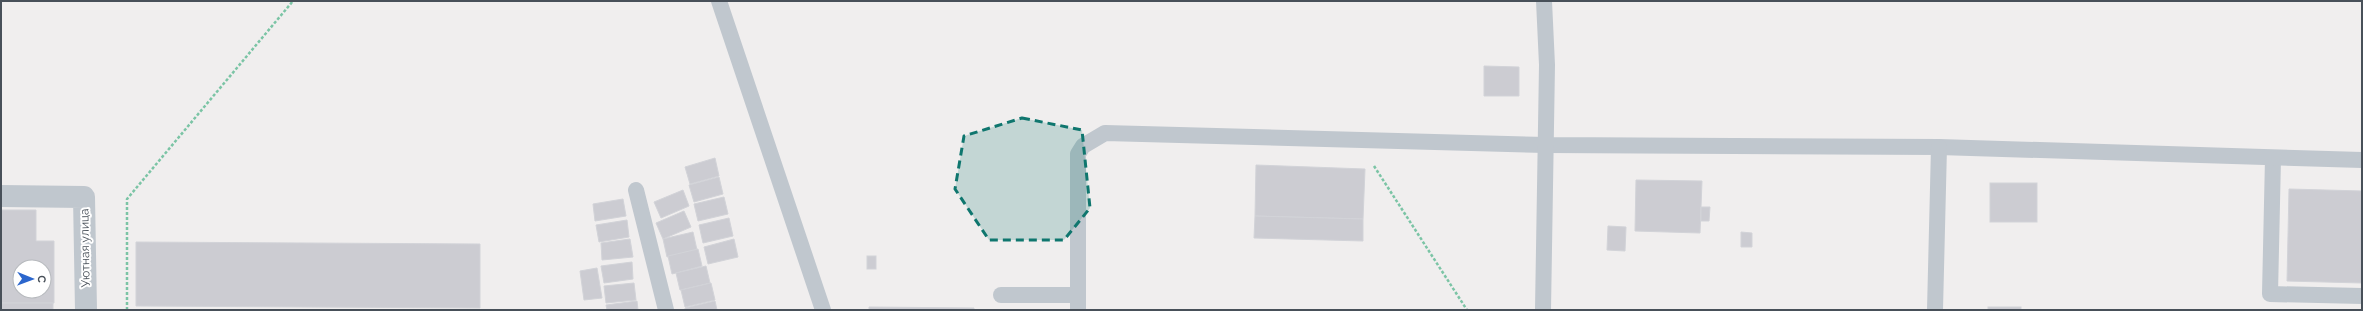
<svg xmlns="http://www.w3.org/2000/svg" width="2363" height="311" viewBox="0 0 2363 311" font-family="Raleway,sans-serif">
<rect width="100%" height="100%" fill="#f0eeee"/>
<g fill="#ccccd2" stroke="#d2d3d8" fill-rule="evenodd">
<polygon points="1484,66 1519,67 1519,96 1484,96"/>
<polygon points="715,158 719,176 690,184 685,167"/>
<polygon points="1256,165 1365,169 1363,219 1255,216"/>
<polygon points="719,177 723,194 694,202 689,185"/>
<polygon points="1636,180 1702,181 1700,233 1635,231"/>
<rect x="1990" y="183" width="47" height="39"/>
<polygon points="2289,189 2362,191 2362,283 2287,281"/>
<polygon points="683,190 689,206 661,218 654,202"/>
<polygon points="724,197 728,214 698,221 694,204"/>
<polygon points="623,199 626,216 595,221 593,204"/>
<polygon points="1701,207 1710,207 1709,221 1701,221"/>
<path d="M1,210h35v31h18v62h-53zM20,267h24v24h-24z"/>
<polygon points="684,211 691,227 663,239 656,223"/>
<polygon points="1255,216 1363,219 1363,241 1254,238"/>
<polygon points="729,218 733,236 703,243 699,225"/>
<polygon points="627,220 629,237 599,242 596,225"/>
<polygon points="1608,226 1626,227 1625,251 1607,250"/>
<polygon points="693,232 697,250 667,257 663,239"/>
<polygon points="1741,232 1752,233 1752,247 1741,247"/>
<polygon points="630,239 633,257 602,260 601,243"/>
<polygon points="734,239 738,257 708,264 704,247"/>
<polygon points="136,242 480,244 480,308 136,306"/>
<polygon points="698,249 702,266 672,274 668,256"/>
<rect x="867" y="256" width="9" height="13"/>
<polygon points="632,262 633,279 604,283 601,266"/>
<polygon points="706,266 710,283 680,290 676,273"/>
<polygon points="597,268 602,298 584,300 580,271"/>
<polygon points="634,283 636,300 606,303 604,286"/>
<polygon points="711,283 715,300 685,307 681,290"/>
<polygon points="637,301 638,310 607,310 606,305"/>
<polygon points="715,301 717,310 685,310 685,308"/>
<rect x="1" y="303" width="52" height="7"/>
<polygon points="869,307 974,308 974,310 869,310"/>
<rect x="1988" y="307" width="33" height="3"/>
</g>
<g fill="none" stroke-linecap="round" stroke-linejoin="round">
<g stroke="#7bc4a5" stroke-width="2.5" stroke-dasharray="3 2" stroke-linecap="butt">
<polyline points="1374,166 1467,310"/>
<polyline points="127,310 127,199 293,1"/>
</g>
<g stroke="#c0c7ce" stroke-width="16">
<polyline points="719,1 823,310"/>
<polyline points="2273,158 2270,294 2362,296"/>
<polyline points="636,190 666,310"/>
<polyline points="1001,295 1077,295"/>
<polyline points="1078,310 1078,154 1083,146 1105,133 1546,145 1939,147 2362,160"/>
<polyline points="1543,310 1547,65 1544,1"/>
<polyline points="1935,310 1939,147"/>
</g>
<polyline stroke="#c0c7ce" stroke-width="22" points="1,196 84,197 86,310"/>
</g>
<path fill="#0f766e" fill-opacity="0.2" stroke="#0f766e" stroke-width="3" stroke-dasharray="8 5" stroke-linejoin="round" d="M1022,118l60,12 8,78 -26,32h-75l-34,-51 9,-53z"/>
<g text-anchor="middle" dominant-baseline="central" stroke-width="4" stroke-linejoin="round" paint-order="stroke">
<g font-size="12" fill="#485059" stroke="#fff">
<text transform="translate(85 248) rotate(-91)">Уютная улица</text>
</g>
</g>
<rect width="2363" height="311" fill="none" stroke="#485059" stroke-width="4"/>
<g transform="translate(32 279) rotate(91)"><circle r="19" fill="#ffffff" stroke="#b6b9bd"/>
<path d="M0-3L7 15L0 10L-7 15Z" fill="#2b66cd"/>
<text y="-6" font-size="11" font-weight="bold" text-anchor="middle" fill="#485059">С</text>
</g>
</svg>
